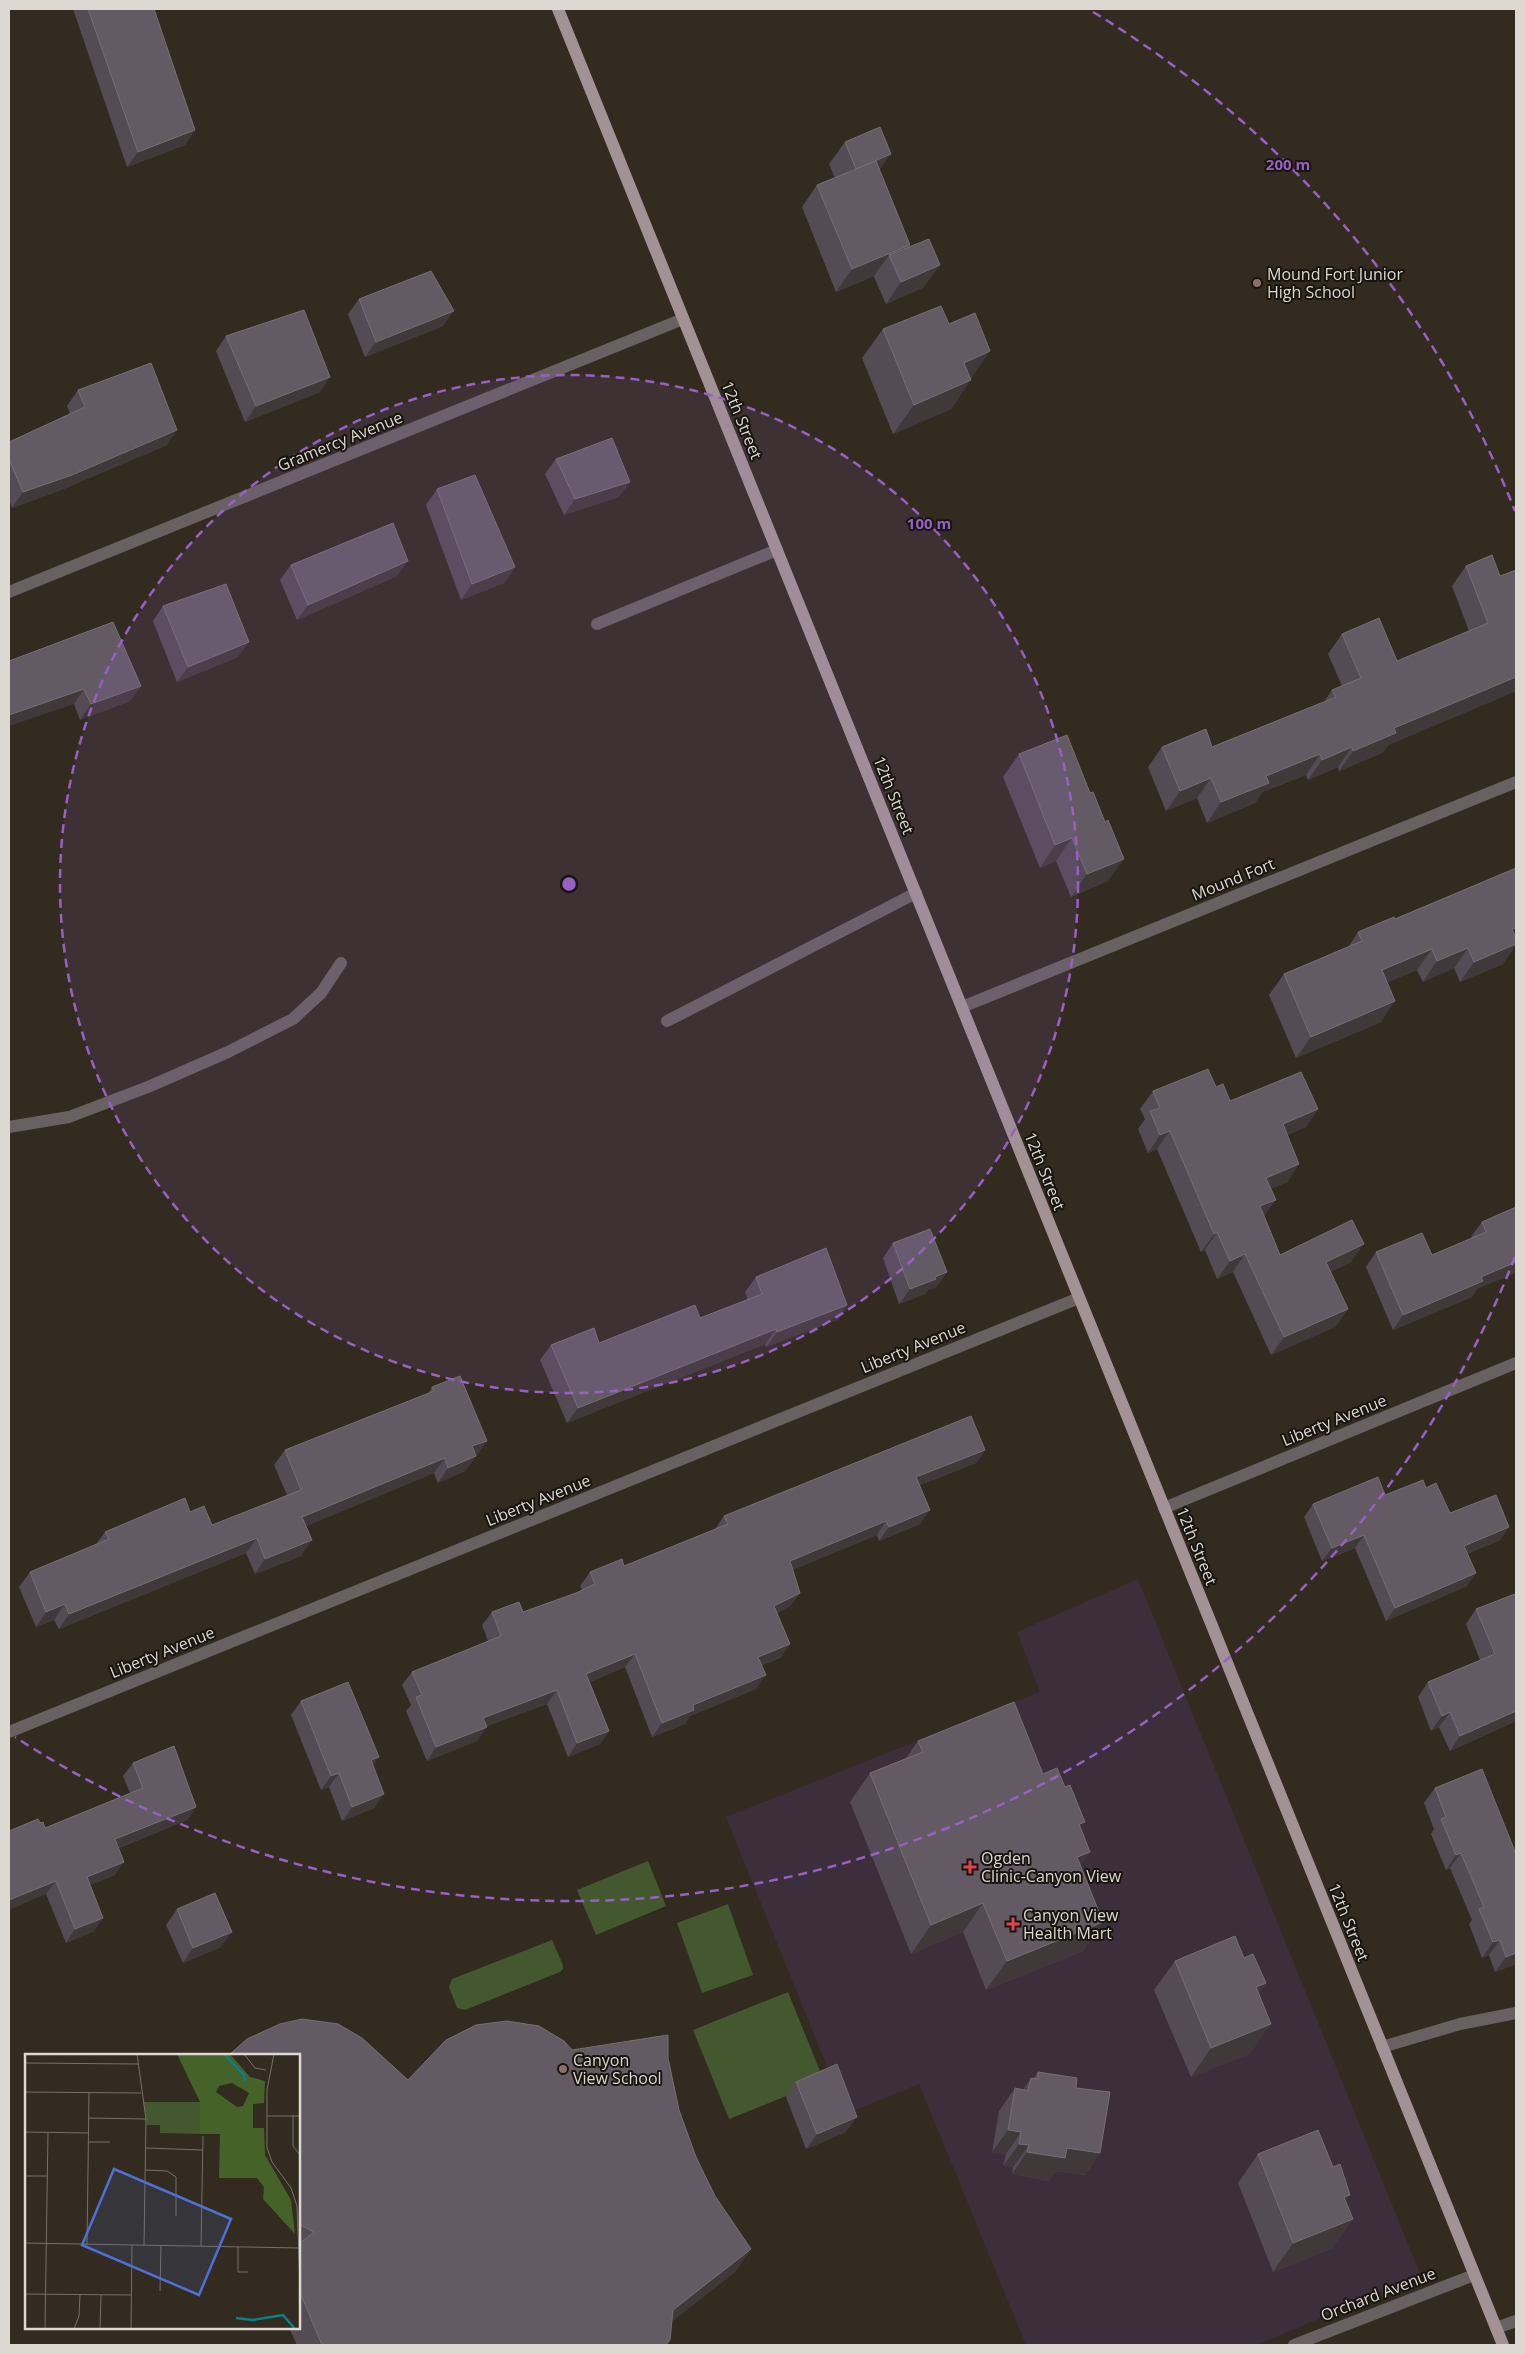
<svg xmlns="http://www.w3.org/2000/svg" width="1525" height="2354" viewBox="0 0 1525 2354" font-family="'Open Sans',sans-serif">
<rect width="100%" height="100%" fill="#332b1f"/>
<polygon fill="#3d2e3b" points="1138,1579 1421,2276 1256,2345 1026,2345 919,2084 846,2114 726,1817 1040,1692 1017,1632"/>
<g fill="#43582e">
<polygon points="648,1861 666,1906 596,1935 577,1890"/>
<polygon points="728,1904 753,1975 702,1993 677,1923"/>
<polygon points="552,1940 563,1965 563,1969 560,1972 465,2010 457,2008 449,1987 452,1979"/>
<polygon points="788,1992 824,2081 729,2119 693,2030"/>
</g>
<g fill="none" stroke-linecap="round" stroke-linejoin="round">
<g stroke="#686061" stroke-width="12">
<polyline points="597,624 777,550"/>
<polyline points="667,1021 916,893"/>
<polyline points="1382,2047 1460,2024 1516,2013"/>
<polyline points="1496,2328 1516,2321"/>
</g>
<g stroke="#686061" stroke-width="12">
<polyline points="9,592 683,319"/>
<polyline points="962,1007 1516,782"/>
<polyline points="9,1127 69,1117 148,1087 228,1052 293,1019 321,993 341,963"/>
<polyline points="1164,1508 1516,1363"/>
<polyline points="9,1732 1079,1298"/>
<polyline points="1294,2345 1474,2275"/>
</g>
<polyline stroke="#a39295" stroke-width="12" points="558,9 1503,2345"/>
</g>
<g fill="#554b55">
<polygon points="73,9 154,9 195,130 185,145 127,167"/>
<polygon points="845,142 879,170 924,287 886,304 874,277 874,276 836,292 802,207 817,185 835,178 829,164"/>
<polygon points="359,299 443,326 365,357 348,314"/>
<polygon points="949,324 971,379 951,409 893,434 862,358 883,329"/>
<polygon points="226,336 320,392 245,422 216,351"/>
<polygon points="78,390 167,445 61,490 12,508 9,500 9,442 70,414 67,406"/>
<polygon points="556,459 619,497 564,515 545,474"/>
<polygon points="437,489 515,567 504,583 461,600 426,505"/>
<polygon points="291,565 397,576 297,620 280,580"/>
<polygon points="1466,566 1516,691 1388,745 1382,753 1339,771 1338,767 1308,780 1306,775 1262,792 1255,803 1207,823 1197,798 1166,811 1148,767 1162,747 1212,747 1324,702 1332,690 1342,686 1328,654 1342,634 1397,661 1469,631 1452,586"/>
<polygon points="163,606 238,657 177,682 153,621"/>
<polygon points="9,661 141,686 130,701 80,720 74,704"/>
<polygon points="1019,754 1108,881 1071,897 1056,861 1040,868 1003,777"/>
<polygon points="1516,868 1503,964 1460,982 1454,968 1423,982 1417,970 1387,982 1381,1022 1296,1058 1269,995 1284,974 1349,946 1358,932 1395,919"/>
<polygon points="1216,1087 1230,1101 1318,1109 1306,1127 1287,1135 1299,1164 1287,1182 1270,1189 1264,1216 1280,1255 1351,1262 1330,1272 1348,1309 1335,1327 1271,1355 1233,1272 1217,1279 1205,1250 1201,1252 1157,1149 1148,1153 1138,1129 1145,1119 1140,1109 1153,1091"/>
<polygon points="1516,1207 1477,1289 1472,1297 1393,1330 1366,1267 1376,1252 1432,1255 1472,1238 1471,1237 1482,1222"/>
<polygon points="893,1243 947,1272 936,1287 928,1290 925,1294 899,1304 883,1258"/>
<polygon points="756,1277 847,1305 837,1320 766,1347 765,1344 567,1423 540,1360 551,1345 599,1343 700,1318 748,1300 745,1292"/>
<polygon points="432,1387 487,1441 465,1471 438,1483 434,1473 306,1526 301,1556 255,1574 246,1553 59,1629 54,1620 36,1627 19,1587 30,1572 96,1544 105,1532 190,1512 212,1525 287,1495 274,1465 285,1450 428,1394"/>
<polygon points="985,1450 976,1463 920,1485 920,1524 879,1541 877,1535 792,1570 800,1593 790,1606 777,1613 790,1644 780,1658 762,1665 756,1689 690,1716 685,1724 652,1737 625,1667 590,1682 609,1731 600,1744 568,1757 547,1704 487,1726 477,1741 427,1761 406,1711 411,1705 402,1685 412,1672 488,1641 482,1625 492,1612 523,1612 576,1593 582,1590 580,1586 590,1572 624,1566 715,1529 724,1516"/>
<polygon points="1426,1488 1450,1513 1500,1540 1467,1554 1467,1586 1386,1621 1355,1548 1322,1561 1304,1517 1313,1504 1385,1495"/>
<polygon points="1516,1598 1516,1721 1450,1751 1439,1727 1431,1731 1418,1697 1428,1682 1480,1660 1466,1624 1476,1609"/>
<polygon points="301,1701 373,1765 374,1808 342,1821 329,1787 321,1790 291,1715"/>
<polygon points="918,1741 1043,1774 1081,1829 1090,1852 1080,1866 1083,1951 986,1990 963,1932 911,1954 850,1802 870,1773 906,1758"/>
<polygon points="133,1763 196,1807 187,1820 119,1848 115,1875 90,1885 94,1931 66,1943 46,1894 40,1823 45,1828 130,1793 123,1776"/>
<polygon points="1435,1788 1516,1964 1495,1972 1489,1955 1482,1958 1469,1924 1472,1920 1450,1868 1446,1870 1431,1834 1434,1829 1424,1803"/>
<polygon points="177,1909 221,1947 183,1963 166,1925"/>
<polygon points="1244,1958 1266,1983 1259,1993 1251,2053 1191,2077 1154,1990 1175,1961"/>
<polygon points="572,2050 668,2058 679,2110 736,2271 672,2321 666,2345 297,2345 289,2328 299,2328 299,2055 408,2080"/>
<polygon points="1038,2072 1076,2088 1100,2153 1085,2175 1056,2171 1049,2181 1012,2174 1013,2167 1003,2166 1006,2154 992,2152 999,2111 1015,2088 1023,2090 1031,2078 1033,2079"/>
<polygon points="796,2082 846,2132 806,2149 786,2097"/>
<polygon points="1258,2154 1346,2201 1333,2248 1273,2272 1238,2183"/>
</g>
<g fill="#41383a">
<polygon points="195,130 185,145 127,167 138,152"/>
<polygon points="891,154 875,176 840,191 856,169"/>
<polygon points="910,245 895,267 889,255 874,276 836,292 852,269"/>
<polygon points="940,265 924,287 886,304 901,282"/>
<polygon points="454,311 443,326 365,357 376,342"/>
<polygon points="990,351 951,409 893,434 914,405 964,363"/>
<polygon points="330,377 320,392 245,422 256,406"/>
<polygon points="177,430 167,445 61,490 12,508 23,492"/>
<polygon points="630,482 619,497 564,515 575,499"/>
<polygon points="408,561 397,576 297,620 308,605"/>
<polygon points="515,567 504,583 461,600 472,584"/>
<polygon points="249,642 238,657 177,682 188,667"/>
<polygon points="1516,677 1516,691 1388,745 1382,753 1339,771 1353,751 1394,728"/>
<polygon points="141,686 130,701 80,720 91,704"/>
<polygon points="84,689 74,704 9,726 9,715"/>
<polygon points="1352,747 1338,767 1308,780 1322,760"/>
<polygon points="1320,754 1306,775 1262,792 1255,803 1207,823 1221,802 1266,776"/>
<polygon points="1211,778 1197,798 1166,811 1180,791"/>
<polygon points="1072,838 1056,861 1040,868 1055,845"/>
<polygon points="1124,859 1108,881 1071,897 1087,874"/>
<polygon points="1516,928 1516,942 1512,929"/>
<polygon points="1516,944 1516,945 1503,964 1460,982 1474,962"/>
<polygon points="1468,948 1454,968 1423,982 1437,961"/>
<polygon points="1432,949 1417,970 1368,991 1382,970"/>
<polygon points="1395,1001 1381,1022 1296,1058 1311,1037"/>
<polygon points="1318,1109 1306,1127 1270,1142 1283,1124"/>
<polygon points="1170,1131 1157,1149 1148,1153 1160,1135"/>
<polygon points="1299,1164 1287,1182 1253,1196 1266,1178"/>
<polygon points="1276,1200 1263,1218 1260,1206"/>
<polygon points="1217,1232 1205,1250 1201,1252 1214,1234"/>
<polygon points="1364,1244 1351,1262 1313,1280 1326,1262"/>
<polygon points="1245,1254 1233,1272 1217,1279 1230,1261"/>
<polygon points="1516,1262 1516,1273 1477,1289 1472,1297 1393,1330 1403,1315 1481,1277"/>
<polygon points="947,1272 936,1287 928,1290 925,1294 899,1304 910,1289 935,1277"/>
<polygon points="847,1305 837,1320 766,1347 777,1332"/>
<polygon points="1348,1309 1335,1327 1271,1355 1284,1337"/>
<polygon points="776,1329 765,1344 567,1423 578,1408"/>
<polygon points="487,1441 476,1456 472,1446"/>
<polygon points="985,1450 976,1463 907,1490 916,1477"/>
<polygon points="476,1456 465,1471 438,1483 448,1468"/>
<polygon points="445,1458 434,1473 292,1532 302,1517"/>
<polygon points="930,1510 920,1524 879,1541 889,1527"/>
<polygon points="886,1521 877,1535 780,1575 790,1561"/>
<polygon points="1509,1527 1500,1540 1454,1559 1464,1546"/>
<polygon points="1364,1535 1355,1548 1322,1561 1332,1548"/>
<polygon points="257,1538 246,1553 59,1629 69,1614"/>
<polygon points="312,1540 301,1556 255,1574 265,1559"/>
<polygon points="1476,1573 1467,1586 1386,1621 1395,1608"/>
<polygon points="800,1593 790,1606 765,1620 774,1606"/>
<polygon points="65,1604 54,1620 36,1627 46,1612"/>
<polygon points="790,1644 780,1658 748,1670 758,1657"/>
<polygon points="635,1654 625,1667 577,1688 586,1674"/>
<polygon points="766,1675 756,1689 690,1716 685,1724 652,1737 662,1723 693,1705"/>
<polygon points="557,1690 547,1704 473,1731 483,1718"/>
<polygon points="1516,1711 1516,1721 1450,1751 1460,1736"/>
<polygon points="1450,1712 1439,1727 1431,1731 1442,1716"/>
<polygon points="487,1727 477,1741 427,1761 436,1747"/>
<polygon points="609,1731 600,1744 568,1757 577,1743"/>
<polygon points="379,1757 369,1771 371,1760"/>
<polygon points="339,1773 329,1787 321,1790 331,1776"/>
<polygon points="384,1794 374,1808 342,1821 352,1807"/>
<polygon points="196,1807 187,1820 106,1853 115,1839"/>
<polygon points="1085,1822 1065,1851 1079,1824"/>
<polygon points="1090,1852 1070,1881 1077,1857"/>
<polygon points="1461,1853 1450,1868 1446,1870 1456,1855"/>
<polygon points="124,1862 115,1875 78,1890 87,1877"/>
<polygon points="56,1881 46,1894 9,1910 9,1900"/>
<polygon points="983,1903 963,1932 911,1954 931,1925"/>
<polygon points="103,1918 94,1931 66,1943 75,1929"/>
<polygon points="1103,1922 1083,1951 986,1990 1007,1961"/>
<polygon points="232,1932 221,1947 183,1963 193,1948"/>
<polygon points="1500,1940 1489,1955 1482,1958 1493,1942"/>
<polygon points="1516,1953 1516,1964 1495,1972 1506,1957"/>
<polygon points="1266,1983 1246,2012 1256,1987"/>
<polygon points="1271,2024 1251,2053 1191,2077 1211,2048"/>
<polygon points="857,2117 846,2132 806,2149 817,2134"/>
<polygon points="1008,2130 1021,2132 1006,2154 992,2152"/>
<polygon points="1019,2144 1029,2145 1013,2167 1003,2166"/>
<polygon points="1067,2148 1100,2153 1085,2175 1056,2171 1049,2181 1012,2174 1027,2152"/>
<polygon points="1350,2195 1330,2224 1344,2197"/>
<polygon points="1353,2219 1333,2248 1273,2272 1293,2243"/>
<polygon points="751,2249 736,2271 658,2333 673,2310"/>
</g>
<g fill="#645a63" stroke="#776e74">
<polygon points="88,9 154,9 195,130 138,152"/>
<polygon points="880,127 891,154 856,169 845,142"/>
<polygon points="876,161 910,245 852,269 817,185"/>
<polygon points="929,239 940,265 901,282 889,255"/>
<polygon points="431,271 454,311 376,342 359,299"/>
<polygon points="941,306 949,324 975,313 990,351 964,363 971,380 914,405 883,329"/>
<polygon points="304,310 330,377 256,406 226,336"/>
<polygon points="151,363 177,430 72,475 23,492 9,459 9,442 85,407 78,390"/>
<polygon points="612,438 630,482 575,499 556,459"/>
<polygon points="475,475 515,567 472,584 437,489"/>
<polygon points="393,523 408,561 308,605 291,565"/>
<polygon points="1492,555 1500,576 1516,570 1516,677 1394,728 1396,733 1353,751 1352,747 1322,760 1320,754 1266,776 1269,783 1221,802 1211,778 1180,791 1162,747 1206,729 1212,747 1336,697 1332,690 1361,678 1342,634 1379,618 1397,661 1488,623 1466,566"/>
<polygon points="226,584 249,642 188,667 163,606"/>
<polygon points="113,622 141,686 91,704 84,689 9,715 9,661"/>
<polygon points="1067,735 1090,793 1093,792 1105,822 1108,820 1124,859 1087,874 1072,838 1055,845 1019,754"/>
<polygon points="1516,868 1516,928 1512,929 1516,940 1516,944 1474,962 1468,948 1437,961 1432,949 1382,970 1395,1001 1311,1037 1284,974 1362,941 1358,932 1394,917 1395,919"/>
<polygon points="1208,1069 1216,1087 1223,1084 1230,1101 1301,1072 1318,1109 1283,1124 1299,1164 1266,1178 1276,1200 1260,1206 1280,1255 1352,1220 1364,1244 1326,1262 1348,1309 1284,1337 1245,1254 1230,1261 1217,1232 1214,1234 1170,1131 1160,1135 1150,1111 1160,1108 1153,1091"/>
<polygon points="1516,1207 1516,1262 1481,1277 1483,1281 1403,1315 1376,1252 1422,1233 1432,1255 1486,1232 1482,1222"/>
<polygon points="930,1229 947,1272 935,1277 936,1279 910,1289 893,1243"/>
<polygon points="826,1248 847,1305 777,1332 776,1329 578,1408 551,1345 594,1328 599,1343 695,1305 700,1318 762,1294 756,1277"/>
<polygon points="460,1376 487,1441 472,1446 476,1456 448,1468 445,1458 302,1517 312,1540 265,1559 257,1538 69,1614 65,1604 46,1612 30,1572 109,1539 105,1532 185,1498 190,1512 204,1506 212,1525 301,1490 285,1450 434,1391 432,1387"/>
<polygon points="971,1416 985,1450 916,1477 930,1510 889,1527 886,1521 790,1561 800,1593 774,1606 790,1644 758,1657 766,1675 693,1705 694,1710 662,1723 635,1654 586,1674 609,1731 577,1743 557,1690 483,1718 487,1727 436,1747 416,1697 422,1695 412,1672 501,1636 492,1612 519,1602 523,1612 576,1593 595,1584 590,1572 622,1559 624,1566 728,1524 724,1516"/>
<polygon points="1378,1477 1385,1495 1423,1480 1426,1488 1436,1483 1450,1513 1496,1495 1509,1527 1464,1546 1476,1573 1395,1608 1364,1535 1332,1548 1313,1504"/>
<polygon points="1515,1594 1516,1598 1516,1711 1460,1736 1450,1712 1442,1716 1428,1682 1495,1654 1476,1609"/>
<polygon points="348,1682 379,1757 371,1760 384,1794 352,1807 339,1773 331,1776 301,1701"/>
<polygon points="1014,1702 1043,1774 1057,1768 1065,1787 1070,1785 1078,1805 1085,1822 1079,1824 1090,1852 1077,1857 1103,1922 1007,1961 983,1903 931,1925 870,1773 923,1752 918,1741"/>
<polygon points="174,1746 196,1807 115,1839 124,1862 87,1877 103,1918 75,1929 56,1881 9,1900 9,1831 38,1819 40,1823 43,1822 45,1828 143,1788 133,1763"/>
<polygon points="1482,1769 1516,1854 1516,1953 1506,1957 1500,1940 1493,1942 1479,1909 1484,1907 1461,1853 1456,1855 1441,1819 1446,1817 1435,1788"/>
<polygon points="215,1893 232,1932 193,1948 177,1909"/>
<polygon points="1235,1936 1244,1958 1253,1954 1266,1983 1256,1987 1271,2024 1211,2048 1175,1961"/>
<polygon points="302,2019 338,2024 362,2038 408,2080 446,2040 476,2025 507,2021 539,2026 564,2041 572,2050 668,2035 668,2058 679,2110 696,2157 715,2196 751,2249 673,2310 670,2340 666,2345 322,2345 299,2290 299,2244 314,2232 299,2224 299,2055 229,2055 247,2039 280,2024"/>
<polygon points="837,2064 857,2117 817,2134 796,2082"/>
<polygon points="1038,2072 1077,2078 1076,2088 1110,2092 1100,2153 1067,2148 1065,2158 1027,2152 1029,2145 1019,2144 1021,2132 1008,2130 1015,2088 1028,2091 1031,2078 1038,2079"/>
<polygon points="1318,2130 1333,2167 1340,2164 1350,2195 1344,2197 1353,2219 1293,2243 1258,2154"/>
</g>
<circle cx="569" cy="884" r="509" fill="#9860c4" fill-opacity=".12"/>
<g fill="none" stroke="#9860c4" stroke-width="2.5" stroke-dasharray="9 6">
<circle cx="569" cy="884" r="509"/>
<path d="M1515 1257A1017 1017 0 0 1 15 1737M1093 12A1017 1017 0 0 1 1515 511"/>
</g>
<g fill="#8d6e63" stroke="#18140f" stroke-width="2">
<circle cx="1257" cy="283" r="5"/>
<circle cx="563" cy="2069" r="5"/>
</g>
<g fill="#e0444e" stroke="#18140f" stroke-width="2">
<path d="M967.5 1859.5h5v5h5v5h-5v5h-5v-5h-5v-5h5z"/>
<path d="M1010.5 1916.5h5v5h5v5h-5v5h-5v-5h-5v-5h5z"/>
</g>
<g text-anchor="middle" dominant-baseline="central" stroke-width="4" stroke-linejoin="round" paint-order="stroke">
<g font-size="16" fill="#ddd8d1" stroke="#18140f" text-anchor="start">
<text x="1267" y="274">Mound Fort Junior<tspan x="1267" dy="18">High School</tspan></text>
<text x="981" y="1858">Ogden<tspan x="981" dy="18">Clinic-Canyon View</tspan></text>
<text x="1023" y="1915">Canyon View<tspan x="1023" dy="18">Health Mart</tspan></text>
<text x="573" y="2060">Canyon<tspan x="573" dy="18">View School</tspan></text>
</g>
<g font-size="16" fill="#ddd8d1" stroke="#18140f">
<text transform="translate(742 420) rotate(68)">12th Street</text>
<text transform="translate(340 441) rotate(-22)">Gramercy Avenue</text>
<text transform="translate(894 795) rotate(68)">12th Street</text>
<text transform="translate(1233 879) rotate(-22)">Mound Fort</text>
<text transform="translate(1045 1171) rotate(68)">12th Street</text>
<text transform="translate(913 1347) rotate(-22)">Liberty Avenue</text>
<text transform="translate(1334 1420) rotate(-22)">Liberty Avenue</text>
<text transform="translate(538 1500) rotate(-22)">Liberty Avenue</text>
<text transform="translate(1197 1546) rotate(68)">12th Street</text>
<text transform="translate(162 1652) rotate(-22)">Liberty Avenue</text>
<text transform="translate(1349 1922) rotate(68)">12th Street</text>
<text transform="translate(1378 2294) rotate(-21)">Orchard Avenue</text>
</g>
</g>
<g transform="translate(25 2054)">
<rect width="275" height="275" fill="#332b1f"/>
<path d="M118,48h57v32l-40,-1v-8h-13z" fill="#43582e"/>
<path d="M152,0h53l20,23 15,4 -1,22 -11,1v24h11l1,27 26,45 4,34 -32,-35 1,-12 -7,-9h-38l1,-44h-20v-32zM207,29l17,10 -6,13 -6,1 -21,-15 3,-6z" fill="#456228" fill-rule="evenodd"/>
<path fill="none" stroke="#0b808d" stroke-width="2.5" d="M199,0l20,21 1,6M211,264l17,2 30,-5 12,14"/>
<path fill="none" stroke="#777066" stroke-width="1" d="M112,0l9,65 -2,126M219,0l11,14 11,2M249,0l-7,36v58l5,14 19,26 6,18 3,76M0,9l113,1M0,38l116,1M268,61v31l7,9M242,62h33M63,64l58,1M0,78l63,1M63,88h22M121,94l57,2M120,116l22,1 9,6v39M0,122h23M0,189l275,5M62,191l2,-152M176,192l2,-110M213,193v25h10M135,237l1,-45M0,240l106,1M20,275l3,-197M49,275l5,-13 1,-22M75,275l1,-34M106,275l1,-84"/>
<path fill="#4d70d6" fill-opacity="0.15" stroke="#4d70d6" stroke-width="2.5" d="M89,115l117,50 -32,76 -117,-50z"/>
<rect width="275" height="275" fill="none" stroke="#ddd8d1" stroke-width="2.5"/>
</g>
<circle cx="569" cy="884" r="8" fill="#9860c4" stroke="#18140f" stroke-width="2.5"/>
<g font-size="15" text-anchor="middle" font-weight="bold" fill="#9860c4" stroke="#18140f" stroke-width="4" stroke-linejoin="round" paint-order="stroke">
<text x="1288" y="170">200 m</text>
<text x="929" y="529">100 m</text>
</g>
<rect width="1525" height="2354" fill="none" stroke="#ddd8d1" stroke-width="20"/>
</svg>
